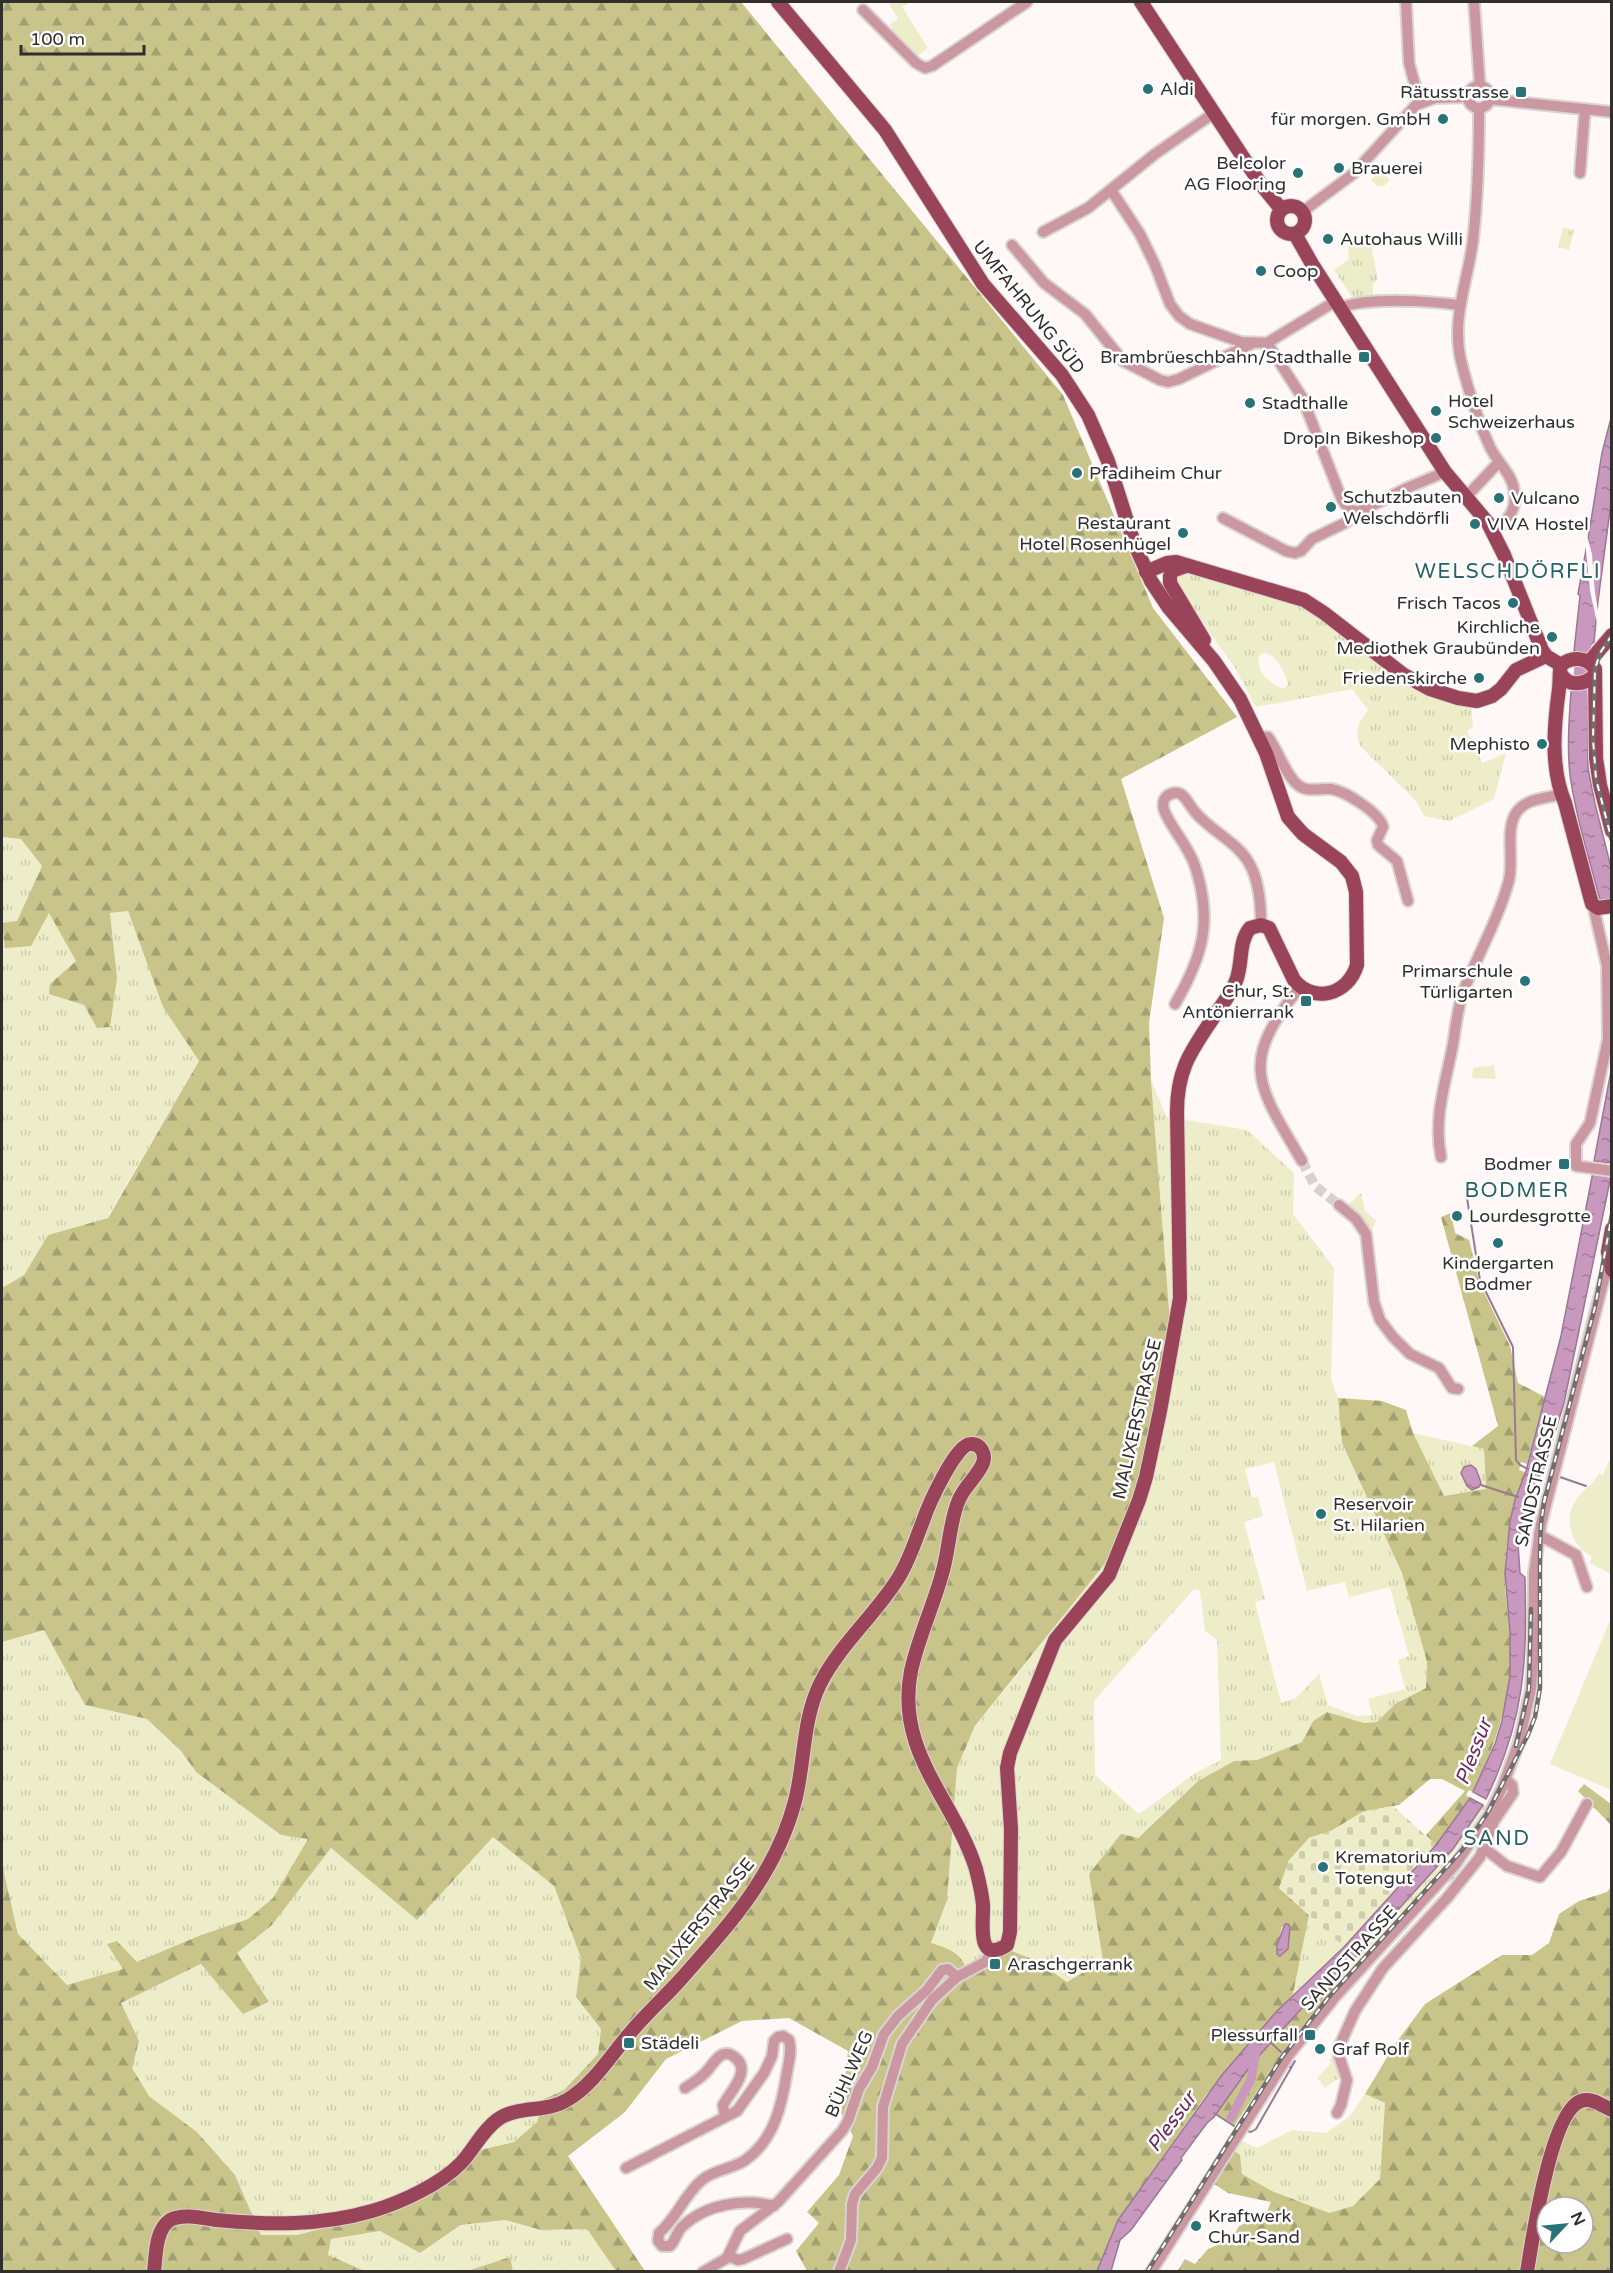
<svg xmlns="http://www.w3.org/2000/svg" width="1613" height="2273" viewBox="0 0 1613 2273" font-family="'Varela Round',sans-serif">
<defs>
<pattern id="grass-tufts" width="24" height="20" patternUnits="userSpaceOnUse" patternTransform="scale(1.5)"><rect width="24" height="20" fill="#eeedc9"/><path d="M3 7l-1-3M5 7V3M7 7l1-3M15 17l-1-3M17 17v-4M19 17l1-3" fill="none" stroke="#cdccad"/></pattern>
<pattern id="forest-firs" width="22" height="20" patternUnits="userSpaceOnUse" patternTransform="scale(1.5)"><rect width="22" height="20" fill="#c8c48a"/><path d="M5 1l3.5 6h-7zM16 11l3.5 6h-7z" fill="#a3a071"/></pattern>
<pattern id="cemetery-stones" width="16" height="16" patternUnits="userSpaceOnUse" patternTransform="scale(1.5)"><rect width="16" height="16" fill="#eeedc9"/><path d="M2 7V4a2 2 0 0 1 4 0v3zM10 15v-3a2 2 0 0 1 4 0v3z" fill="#cdccad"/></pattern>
<pattern id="water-ripples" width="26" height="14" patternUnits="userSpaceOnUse" patternTransform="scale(1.5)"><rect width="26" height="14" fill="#c998be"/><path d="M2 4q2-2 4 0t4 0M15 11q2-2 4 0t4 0" fill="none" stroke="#a47c9b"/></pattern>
</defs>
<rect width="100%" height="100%" fill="#fff8f6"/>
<g fill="url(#grass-tufts)" fill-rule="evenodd">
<polygon points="1381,170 1390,180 1384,186 1377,186 1371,180"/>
<polygon points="1563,227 1574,230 1569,250 1558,247"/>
<polygon points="1368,232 1378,279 1373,284 1373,298 1354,300 1334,270 1349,259 1348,247"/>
<path d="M1177,568l108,25 110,75 76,33 2,26 -6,4 15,32 24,-10 -12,46 -45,22 -25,-5 -7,-14 -57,-56c-6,-14 -1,-25 8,-36l-16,-21 -96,18 -21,-39 -54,-76 -4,-13 -6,-5zM1266,653c13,5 18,19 22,31l-4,5c-14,-6 -25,-14 -26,-30l3,-5z"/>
<polygon points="2,837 21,839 42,866 5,948 49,912 76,961 50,984 84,1005 97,1028 117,978 110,913 128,911 163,1007 199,1061 107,1218 48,1235 24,1275 2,1288"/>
<polygon points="1494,1065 1496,1079 1472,1078 1473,1068"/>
<path d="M1151,1080l16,37 80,13 47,43 -1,41 41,54 -3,112 7,18 4,45 60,130 25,89 -1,26 -31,16 -18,18 -13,1 -37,-11 -14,9 -11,21 -45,18 -23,1 -36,20 -61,57 -48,36 14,87 -36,21 -30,-21 -70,10 -36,-28 16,-44 10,-131 18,-41 132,-166 63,-239zM1274,1462l33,129 38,-9 4,15 41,-10 19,69 -11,4 7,29 -37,10 4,16 -15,1 -29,-11 -9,-31 -23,24 -15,5 -26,-101 10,-3 -21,-77 19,-6 -5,-19h-6l-7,-28zM1194,1589l6,2 5,40 12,9 4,120 -26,13 -56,41 -44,-39 -1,-74z"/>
<polygon points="1361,1193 1365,1211 1376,1221 1369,1238 1346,1207"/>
<polygon points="1413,1433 1484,1449 1486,1489 1443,1496"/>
<polygon points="44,1629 85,1705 147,1719 181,1751 196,1772 281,1835 309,1838 273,1898 248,1919 201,1935 137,1963 117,1941 107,1944 124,1969 67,1985 18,1934 2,1864 2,1642"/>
<polygon points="1483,1805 1486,1806 1469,1832 1445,1863 1446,1865 1335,1988 1329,1982 1349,1964 1453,1850"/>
<polygon points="493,1837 554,1886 581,1958 576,1997 601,2029 598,2054 564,2090 544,2099 537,2122 514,2142 480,2150 458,2173 361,2218 297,2235 261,2235 235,2175 197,2132 149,2096 131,2068 139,2041 121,2003 202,1964 243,2013 269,2003 237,1953 272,1925 331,1848 417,1920"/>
<polygon points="1309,1915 1344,1947 1293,1994"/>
<polygon points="1339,2050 1346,2073 1325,2088 1317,2078 1331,2063 1329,2060"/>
<polygon points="1365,2094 1385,2103 1380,2179 1353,2206 1329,2213 1272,2191 1242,2174 1240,2155 1229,2147 1235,2138 1257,2148 1292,2130 1326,2133 1350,2116"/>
<polygon points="505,2220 541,2230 587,2229 616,2271 513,2271 510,2257 467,2271 365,2271 328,2255 331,2239 380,2231 420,2253 462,2225"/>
</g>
<g fill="url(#forest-firs)" fill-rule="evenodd">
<path d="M2,2h739l322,393 90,213 84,109 -116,62 43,139 -15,105 2,57 19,242 -13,87 -20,76 -30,76 -132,165 -18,42 -10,132 -16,43c18,6 30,9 36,28l37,-23 33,13 30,21 36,-21 -14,-87 32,-40 17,4 60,-57 36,-20 23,-1 45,-18 11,-21 14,-9 37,11 13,-1 18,-18 31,-16 1,-26 -25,-89 -60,-130 -4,-45 44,3 24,9 7,23 31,63 42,-7 -2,-40 -12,-3 26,-20 -57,-209 10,-4 4,20 14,7 11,44 30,62 8,37 27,14 -18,67 -6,-2 -2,8 6,2c-13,36 -21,72 -20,111 1,26 7,52 6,78 -2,46 -18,89 -38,131l-4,-2 -3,5 4,3 -1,3 -33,44 -10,-10 39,-44 -23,-12h-12l-31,26 -33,6 -35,20 -22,7 -30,50 30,27 -16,79 -87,101 -88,125 -21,51h-290l-11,-20 23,-28 -12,-11 32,-37 14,-39 -12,-23 7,-62 -59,-33 -47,3 -76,38 -41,53 -57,44 77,115h-29l-29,-42 -46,1 -36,-10 -44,5 -41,28 -40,-22 -49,8 -3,16 37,16h-363v-407l16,70 49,51 56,-16 -16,-25 10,-3 20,21 64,-27 47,-16 25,-21 35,-59 -27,-4 -85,-63 -15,-21 -34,-32 -62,-14 -41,-75 -42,12v-354l22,-13 24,-40 60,-17 91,-157 -36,-54 -35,-96 -18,2 7,65 -7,49 -13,1 -13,-23 -35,-11 1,-10 26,-23 -27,-48 -18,33 -26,2 -3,-25 15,-2 25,-55 -21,-27 -19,-2zM493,1837l61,49 27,72 -5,39 25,32 -3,25 -34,36 -20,9 -7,23 -23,20 -34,8 -22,23 -97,45 -64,17h-36l-26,-60 -38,-43 -48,-36 -17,-28 7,-27 -18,-38 80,-39 42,50 26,-12 -32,-49 35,-28 59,-77 86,72zM1288,1924v25l-7,7 -3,-14 4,-15z"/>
<polygon points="1584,1784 1611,1804 1611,1825 1578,1791"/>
<path d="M1611,1887v384l-434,1 8,-13 10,5 13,-15 24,-10 7,-13 27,-12 5,-12 -43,-9 -20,-13 21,-33 11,8 2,19 30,17 57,22 24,-7 27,-27 5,-76 -20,-9 30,-50 30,-40 77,-49h30l17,-12 10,-29 20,-13 28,-9zM1547,2207h36v36h-36z"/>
<path d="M1329,1982l6,6 -44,53 -57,85 -18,-12c32,-48 71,-92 113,-132z"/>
<polygon points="510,2257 513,2271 467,2271"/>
</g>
<polygon fill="url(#cemetery-stones)" points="1393,1806 1436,1845 1344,1947 1279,1888 1289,1860 1309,1838 1331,1831 1362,1812"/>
<g fill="#eeedc9">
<polygon points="893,2 911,2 902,7 928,48 916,57 899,41 890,24 898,19 889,4"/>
<polygon points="1364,731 1379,732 1388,737 1389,751 1366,751"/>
<path d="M1611,1457l1,117h-1l-21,-11 2,-6c-22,-12 -30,-39 -14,-60 8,-11 14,-10 21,-24l4,2z"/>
<polygon points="1611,1618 1611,1790 1550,1764"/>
</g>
<g fill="url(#water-ripples)" stroke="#9b7893" stroke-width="1.5">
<polygon points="1611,418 1611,503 1598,601 1594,642 1586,648 1574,651 1580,596 1578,594 1588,539 1602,453"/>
<path d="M1571,692l17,1v75l7,36 16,63v32l-11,1c-11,-41 -24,-83 -30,-125 -3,-28 -1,-55 1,-83z"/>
<polygon points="1611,1071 1611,1163 1594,1161"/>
<path d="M1593,1172l18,4 -47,227 -20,65 -19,34 -7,42 2,29 5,4c2,86 0,142 -39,222l-13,-7 22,-48 7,-23 8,-45v-44l-5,-59 5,-52 5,-21 11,-29 35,-135z"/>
<polygon points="1471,1465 1476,1469 1481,1483 1479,1487 1472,1490 1467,1486 1461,1473 1464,1467"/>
<polygon points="1470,1798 1483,1805 1453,1849 1349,1964 1304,2006 1280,2032 1251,2065 1214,2117 1207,2123 1181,2158 1182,2160 1131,2230 1120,2240 1111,2271 1097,2271 1118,2220 1222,2075 1277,2011 1344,1947 1393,1893 1436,1845"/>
<polygon points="1285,1924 1288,1924 1290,1927 1288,1949 1280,1956 1277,1954 1277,1945"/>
</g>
<polygon fill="#fff8f6" points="1586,532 1592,554 1595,593 1599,617 1597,623 1590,591 1585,540"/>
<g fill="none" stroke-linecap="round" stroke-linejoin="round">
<g stroke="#9b7893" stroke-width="2">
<polyline points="1467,1198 1480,1280 1513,1347 1516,1460 1520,1465 1528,1469"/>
<polyline points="1557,1476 1586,1486"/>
<polyline points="1481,1485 1518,1497"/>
<polyline points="1445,1884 1453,1877"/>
<polyline points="1269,2041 1282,2053"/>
<polyline points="1290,2059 1292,2061 1289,2066 1291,2068"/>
<polyline points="1214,2113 1234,2126"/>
<polyline points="1244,2130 1251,2132 1256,2129 1295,2061"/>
</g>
<polyline stroke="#c998be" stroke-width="9" points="1231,2118 1251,2079 1256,2051"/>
<polyline stroke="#c998be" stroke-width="15" points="1578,713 1585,630"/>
<polyline stroke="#d6d0ce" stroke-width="10" stroke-dasharray="10 5" stroke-linecap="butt" points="1302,1161 1315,1186 1339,1205"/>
<g stroke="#dad4d2" stroke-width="14">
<g id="minor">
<polyline points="1406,2 1409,63 1420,103"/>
<polyline points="1474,2 1480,87"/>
<polyline points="863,10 916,63 925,68 932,66 1027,2"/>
<circle cx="1479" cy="97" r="11"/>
<polyline points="1489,99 1612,112"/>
<path d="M1479,108c0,44 -1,89 -6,132 -5,41 -22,78 -12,121 7,28 17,60 29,86 7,15 22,27 24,43 3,15 -3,28 -15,36"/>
<polyline points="1580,173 1585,109"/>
<polyline points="1111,190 1140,234 1155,265 1170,304 1179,316 1190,324 1241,342 1267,343 1336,301"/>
<polyline points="1302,212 1353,174 1416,105 1435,98 1468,97"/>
<polyline points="1043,232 1088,208 1155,154 1214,113"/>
<polyline points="1012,245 1044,283 1085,314 1123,361 1160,380 1168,382 1179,379 1251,344"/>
<path d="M1340,308c28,-11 89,-7 119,-3"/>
<polyline points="1267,343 1302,397 1342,500 1349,509 1355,512"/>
<polyline points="1467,496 1499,462"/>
<polyline points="1223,518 1286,551 1295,553 1301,551 1312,539 1347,522 1355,512 1365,509 1407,488 1445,472"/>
<path d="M1259,737h9c10,13 18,39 30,48 9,8 22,3 33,4 14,2 49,24 52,38l-6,13 1,5 19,16 11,40"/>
<polyline points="1593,905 1607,966 1608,1039 1590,1123 1576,1144 1576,1166 1612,1171"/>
<path d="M1300,987c-62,77 -43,97 2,174"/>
<path d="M1175,1004c28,-48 38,-83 20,-138 -7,-21 -23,-36 -31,-56 -1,-4 -2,-9 2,-13 4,-4 11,-6 16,-2 6,5 9,13 14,18 15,18 41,29 53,50 10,17 12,42 12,62"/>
<path d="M1441,1157c-8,-40 5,-75 12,-113 3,-18 4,-36 11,-54 14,-36 35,-72 45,-110 5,-20 -4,-50 7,-67 10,-15 29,-14 45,-19"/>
<polyline points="1339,1205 1356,1219 1366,1234 1374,1302 1380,1320 1393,1337 1410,1354 1439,1368 1452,1388 1458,1389"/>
<polyline points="1539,1535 1576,1555 1587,1587"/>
<polyline points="1484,1848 1507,1866 1540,1877 1561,1852 1587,1804"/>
<path d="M685,2088c6,-4 13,-8 19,-14 6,-5 10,-14 16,-18 4,-3 9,-3 13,0 21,13 -3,36 -10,49l2,12"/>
<polyline points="1337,2113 1341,2105 1347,2080 1339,2056 1339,2047 1355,2011 1383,1968 1447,1898 1480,1857 1494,1821 1513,1793 1512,1785 1506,1780"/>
<path d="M626,2168l111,-57 27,-38 8,-17 2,-15 4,-4 5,-1 6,4c3,10 0,22 -2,32 -5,33 -13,69 -43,89 -13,8 -30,9 -42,19 -18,15 -25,38 -43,53l-1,8 4,5h8c6,-6 7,-15 13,-20 23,-22 62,-28 91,-20"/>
<polyline points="728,2256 738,2260 743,2259 787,2239"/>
<polyline points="703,2272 727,2258 740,2231 778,2202 842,2131 848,2121 859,2089 872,2067 884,2034 898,2016 927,1990 942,1970 948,1969 957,1977"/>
<polyline points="839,2272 851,2240 852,2204 855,2194 877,2168 882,2158 883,2107 902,2044 932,2000 957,1977 985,1962 993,1950"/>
<polyline points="1151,2272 1288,2056 1336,1996 1455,1865 1489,1815 1502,1788 1519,1742 1531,1689 1533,1659 1534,1573 1541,1524 1604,1279 1610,1267"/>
</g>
</g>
<g stroke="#dad4d2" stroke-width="16">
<g id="major">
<polyline points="1141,2 1260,183 1281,209"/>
<circle cx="1291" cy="220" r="14"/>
<polyline points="1295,234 1312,264 1445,472 1488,523 1504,555 1542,650 1546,656 1561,665"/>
<polyline points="1186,566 1172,571 1170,576 1170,583 1204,640"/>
<polyline points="1146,572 1167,563 1176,562 1304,600 1324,613 1404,675 1430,689 1458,698 1477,701 1492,696 1501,689 1516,670 1546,656"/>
<polyline points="1589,662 1612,635"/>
<path d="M1561,665c-2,7 -1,16 -2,24 -5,36 -9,79 6,114l27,101 6,4 14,-2"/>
<path d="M1561,665c11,-9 26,-8 34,4l1,89 4,27 12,46"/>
<path d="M1561,674c7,13 23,11 33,2"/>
<polyline points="1612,1229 1608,1252 1612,1270"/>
<path d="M154,2272c2,-16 1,-42 16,-52 12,-7 33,-2 46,0 53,5 104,6 156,-9 28,-8 69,-27 89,-48 13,-14 21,-32 36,-43 20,-15 49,-7 70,-20 26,-15 44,-45 63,-67 16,-19 35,-36 51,-54 49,-55 95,-105 114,-178 10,-38 7,-80 25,-117 19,-38 54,-68 77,-104 12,-18 18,-39 26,-59 5,-15 32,-76 47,-77 11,-1 16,10 13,19 -5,13 -20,24 -25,39 -9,23 -9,49 -16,72 -9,33 -24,64 -31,97 -16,81 43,128 65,198 3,12 6,24 7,36 1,16 -8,60 24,40l3,-13 1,-103 -4,-61 3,-15 45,-113 54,-65 30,-75 7,-23 14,-66 20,-113 -3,-186c0,-46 16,-63 40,-100 7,-10 15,-20 19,-31 7,-17 2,-39 14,-53l11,-3 8,3 25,52c20,24 54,15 63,-15l-1,-73 -4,-16 -11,-14 -38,-28 -15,-17 -22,-64 -26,-54 -26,-38 -45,-53 -18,-27 -17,-38 -26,-82 -20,-46 -26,-40 -79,-91 -98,-154 -107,-128"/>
<path d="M1527,2272c5,-31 24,-161 54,-171 11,-4 21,5 31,9"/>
</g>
</g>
<use href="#minor" stroke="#cb98a1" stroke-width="10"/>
<use href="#major" stroke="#9a4459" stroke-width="14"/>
<g stroke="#716d6c" stroke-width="4.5">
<g id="rail">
<polyline points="1612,635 1600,653 1595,669 1593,739 1596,779 1612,841"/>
<polyline points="1544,1503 1595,1307 1612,1214"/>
<polyline points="1516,1746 1529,1689 1531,1609"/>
<polyline points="1147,2272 1282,2057 1328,1998 1463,1849 1488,1812 1528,1735 1535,1717 1540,1688 1540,1548 1541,1524 1545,1496"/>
</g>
</g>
<use href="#rail" stroke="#fff" stroke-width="2" stroke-dasharray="7" stroke-linecap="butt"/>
</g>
<g fill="#287278" stroke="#fff" stroke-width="2">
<circle cx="1148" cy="89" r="6"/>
<rect x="1515" y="86" width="12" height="12" rx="3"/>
<circle cx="1443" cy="119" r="6"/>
<circle cx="1339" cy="168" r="6"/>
<circle cx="1298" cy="173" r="6"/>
<circle cx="1328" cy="239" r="6"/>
<circle cx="1261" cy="271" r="6"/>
<rect x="1358" y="351" width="12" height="12" rx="3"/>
<circle cx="1250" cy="403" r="6"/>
<circle cx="1436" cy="411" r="6"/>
<circle cx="1436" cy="438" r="6"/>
<circle cx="1077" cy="473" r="6"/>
<circle cx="1499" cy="498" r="6"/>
<circle cx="1331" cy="507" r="6"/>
<circle cx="1475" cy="524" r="6"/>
<circle cx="1183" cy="533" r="6"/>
<circle cx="1513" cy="603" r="6"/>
<circle cx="1552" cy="637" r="6"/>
<circle cx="1479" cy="678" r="6"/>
<circle cx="1542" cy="744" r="6"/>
<circle cx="1525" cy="981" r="6"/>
<rect x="1300" y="995" width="12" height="12" rx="3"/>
<rect x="1558" y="1158" width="12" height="12" rx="3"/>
<circle cx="1457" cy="1216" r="6"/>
<circle cx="1498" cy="1243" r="6"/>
<circle cx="1321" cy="1514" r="6"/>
<circle cx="1323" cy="1867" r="6"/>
<rect x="989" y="1958" width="12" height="12" rx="3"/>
<rect x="1304" y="2029" width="12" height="12" rx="3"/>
<rect x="623" y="2037" width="12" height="12" rx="3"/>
<circle cx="1320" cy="2049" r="6"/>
<circle cx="1196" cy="2226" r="6"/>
</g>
<g text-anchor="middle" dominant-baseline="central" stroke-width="5" stroke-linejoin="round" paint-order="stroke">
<g font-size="18" fill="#312e2e" stroke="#fff" text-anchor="start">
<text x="1160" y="89">Aldi</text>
<text x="1509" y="92" text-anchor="end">Rätusstrasse</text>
<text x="1431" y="119" text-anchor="end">für morgen. GmbH</text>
<text x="1286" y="163" text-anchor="end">Belcolor<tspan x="1286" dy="21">AG Flooring</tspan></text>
<text x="1351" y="168">Brauerei</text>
<text x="1340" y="239">Autohaus Willi</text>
<text x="1273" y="271">Coop</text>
<text x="1352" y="357" text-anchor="end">Brambrüeschbahn/Stadthalle</text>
<text x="1448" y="401">Hotel<tspan x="1448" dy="21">Schweizerhaus</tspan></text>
<text x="1262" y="403">Stadthalle</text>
<text x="1424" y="438" text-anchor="end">DropIn Bikeshop</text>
<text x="1089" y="473">Pfadiheim Chur</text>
<text x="1343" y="497">Schutzbauten<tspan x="1343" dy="21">Welschdörfli</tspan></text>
<text x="1511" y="498">Vulcano</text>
<text x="1171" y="523" text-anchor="end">Restaurant<tspan x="1171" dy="21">Hotel Rosenhügel</tspan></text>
<text x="1487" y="524">VIVA Hostel</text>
<text x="1501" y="603" text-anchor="end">Frisch Tacos</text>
<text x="1540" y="627" text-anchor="end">Kirchliche<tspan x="1540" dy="21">Mediothek Graubünden</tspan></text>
<text x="1467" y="678" text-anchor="end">Friedenskirche</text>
<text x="1530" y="744" text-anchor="end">Mephisto</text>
<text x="1513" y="971" text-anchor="end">Primarschule<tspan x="1513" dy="21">Türligarten</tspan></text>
<text x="1294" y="991" text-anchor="end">Chur, St.<tspan x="1294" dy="21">Antönierrank</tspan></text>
<text x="1552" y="1164" text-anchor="end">Bodmer</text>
<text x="1469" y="1216">Lourdesgrotte</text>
<text x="1498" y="1263" text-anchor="middle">Kindergarten<tspan x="1498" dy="21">Bodmer</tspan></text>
<text x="1333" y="1504">Reservoir<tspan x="1333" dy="21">St. Hilarien</tspan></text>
<text x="1335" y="1857">Krematorium<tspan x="1335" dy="21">Totengut</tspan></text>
<text x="1007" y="1964">Araschgerrank</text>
<text x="1298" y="2035" text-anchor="end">Plessurfall</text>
<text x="641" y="2043">Städeli</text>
<text x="1332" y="2049">Graf Rolf</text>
<text x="1208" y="2216">Kraftwerk<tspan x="1208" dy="21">Chur-Sand</tspan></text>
</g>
<g font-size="18" fill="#312e2e" stroke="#fff">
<text transform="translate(1029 307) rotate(51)">UMFAHRUNG SÜD</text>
<text transform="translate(1137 1419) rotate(-77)">MALIXERSTRASSE</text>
<text transform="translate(1536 1481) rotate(-77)">SANDSTRASSE</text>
<text transform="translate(699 1924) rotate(-51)">MALIXERSTRASSE</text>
<text transform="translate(1349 1958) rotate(-48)">SANDSTRASSE</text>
<text transform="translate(849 2074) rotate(-66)">BÜHLWEG</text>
</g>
<g font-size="20" font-style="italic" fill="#682c5d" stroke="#fff">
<text transform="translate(1474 1752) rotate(-69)">Plessur</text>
<text transform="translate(1172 2122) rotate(-54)">Plessur</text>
</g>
<g font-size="21" letter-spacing="1.5" fill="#286166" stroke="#fff">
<text x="1508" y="571">WELSCHDÖRFLI</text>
<text x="1517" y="1190">BODMER</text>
<text x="1497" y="1838">SAND</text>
</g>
</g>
<rect width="1613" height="2273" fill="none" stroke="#312e2e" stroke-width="6"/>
<g transform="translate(1565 2225) rotate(64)"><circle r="28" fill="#ffffff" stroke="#adabab" stroke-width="1.5"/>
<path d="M0-4.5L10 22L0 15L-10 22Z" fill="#287278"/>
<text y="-9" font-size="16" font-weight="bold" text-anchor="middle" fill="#312e2e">N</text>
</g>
<path d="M21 45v9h123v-9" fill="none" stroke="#312e2e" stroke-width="3"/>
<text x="30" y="45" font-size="18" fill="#312e2e" stroke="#ffffff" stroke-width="4.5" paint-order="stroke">100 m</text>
</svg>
